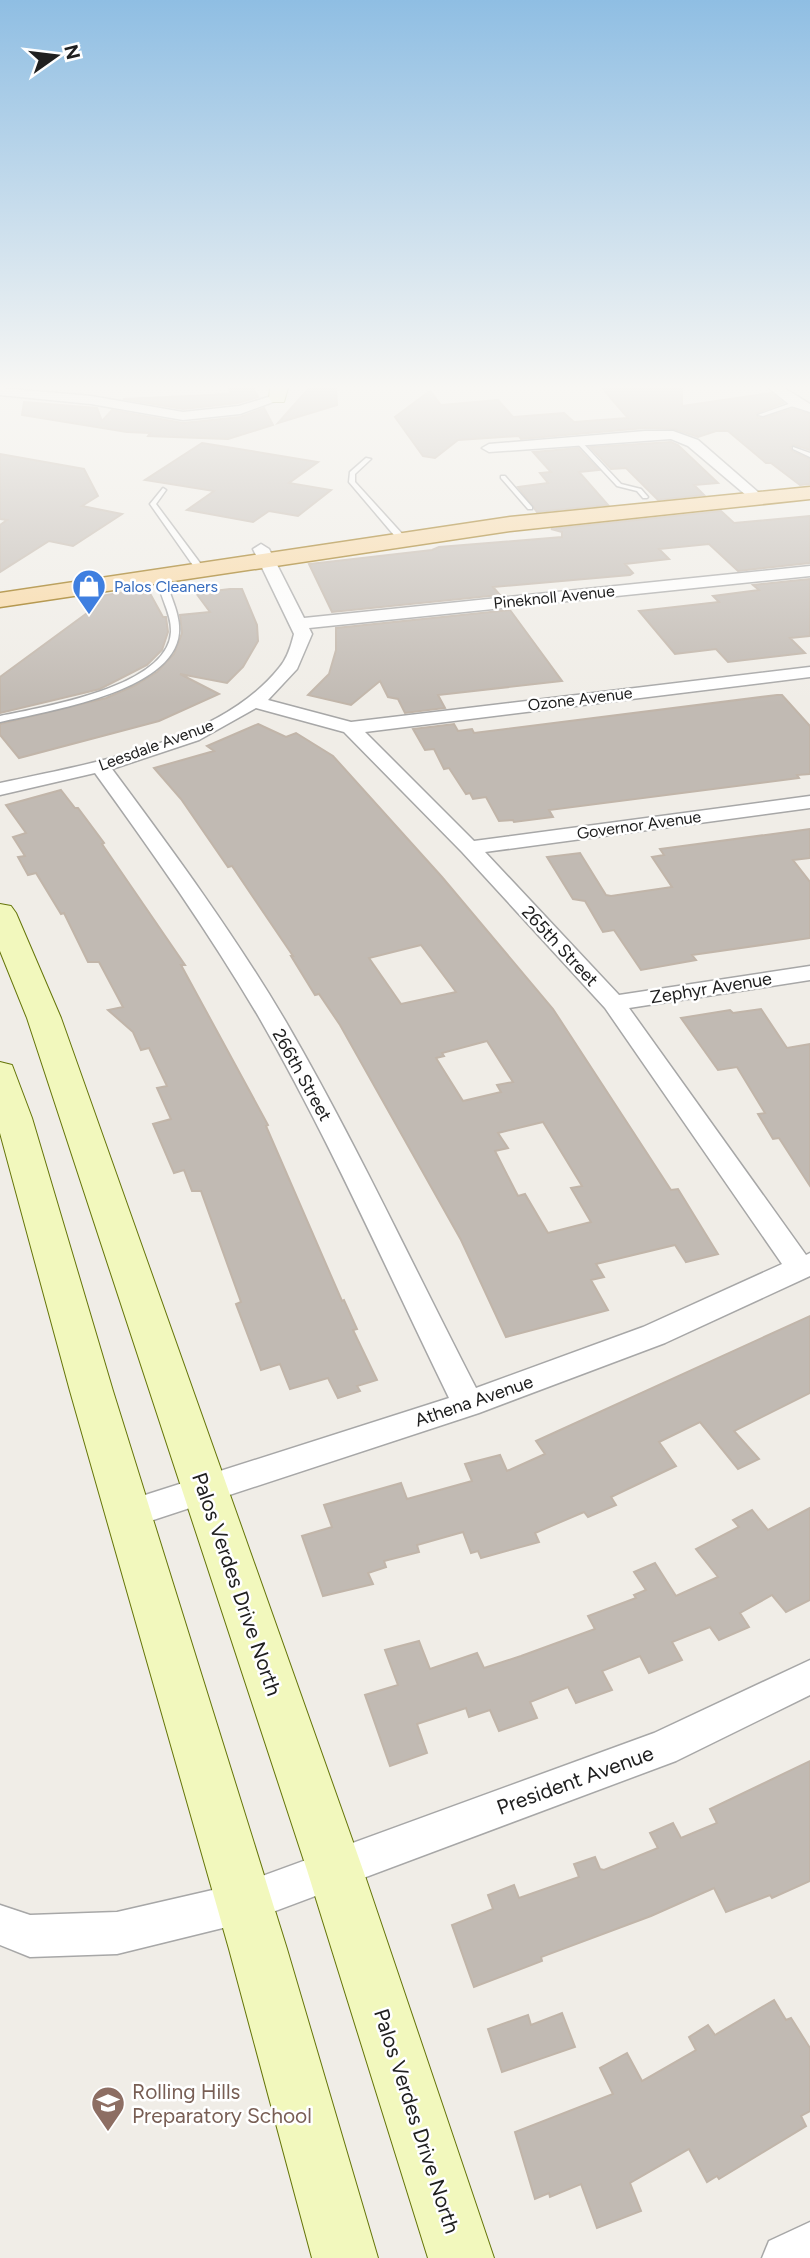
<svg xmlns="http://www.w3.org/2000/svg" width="810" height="2258" viewBox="0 0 810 2258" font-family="Figtree,sans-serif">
<rect width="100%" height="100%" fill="#f0ede7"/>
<g fill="#c1bab3" stroke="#c1b5a9" stroke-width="2" fill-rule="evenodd">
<polygon points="228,388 253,388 258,397 238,403 183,409 123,399 231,394"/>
<polygon points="309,388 336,388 337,405 278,423"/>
<polygon points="602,388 682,388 682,406 771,393 783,403 757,413 757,418 764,418 792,409 810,414 810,450 794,445 790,447 792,451 810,459 810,484 800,485 771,463 766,463 728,431 716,431 698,437 674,429 645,428 521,439 519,436 458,440 435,458 423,456 395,417 430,391 441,405 498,400 513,417 564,413 574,422 628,418"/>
<polygon points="24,402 97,408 102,421 112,410 183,423 240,417 264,408 273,425 228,439 148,436 150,433 127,432 22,415"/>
<polygon points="671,442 678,445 718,483 694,485 704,495 658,500 626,468 611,469 590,447"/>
<polygon points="202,443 318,462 289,483 331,490 298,516 269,511 253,522 187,510 214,491 145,480"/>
<polygon points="578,448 599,470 579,472 608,505 537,512 518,487 548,483 540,473 551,472 533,452"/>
<polygon points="0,454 84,469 98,496 82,506 122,514 73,546 49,541 0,572 0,525 7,520 0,519"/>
<polygon points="721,511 734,523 810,516 810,563 738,571 709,544 659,549 669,559 625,564 633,573 630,575 493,587 500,595 332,612 309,564 432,550 439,547 562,537 562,532 551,529"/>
<polygon points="810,579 810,636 790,638 805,653 728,662 716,649 675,654 639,611 719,602 713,596 759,590 753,585"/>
<polygon points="147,588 163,617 166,617 168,632 162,650 147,665 100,689 0,713 0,677 98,605 95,597"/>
<polygon points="230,589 242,589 257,625 258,641 243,667 227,683 180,674 219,694 159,721 19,758 0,735 0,724 106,698 134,686 157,672 174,654 182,633 180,615 210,612 196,593"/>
<polygon points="510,610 562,681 438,695 445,708 405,713 398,699 388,697 380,681 351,705 308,695 329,674 336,650 336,628"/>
<polygon points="777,695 782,695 810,726 810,774 797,775 799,778 549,810 553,817 514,822 513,820 499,821 486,797 473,799 470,793 466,794 449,768 444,769 434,749 425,750 413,729 454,724 458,731 472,729 474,733"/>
<path d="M258,724l28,13 10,-4 37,23 109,121 111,132 118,181 7,-1 40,65 -32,8 -11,-17 -79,19 8,13 -13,3 17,30 -102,27 -45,-97 -121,-215 -21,-31 -4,1 -24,-39h2l-61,-90 -4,1 -47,-68 -27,-31 60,-17 -7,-5zM421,945l35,47 -55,12 -32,-46zM487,1041l26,41 -16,3 4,7 -38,9 -27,-43 8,-2 -2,-3zM543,1122l39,64 -11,2 20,34 -43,11 -23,-39 -7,2 -23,-45 13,-3 -10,-15z"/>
<polygon points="61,790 75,808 78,808 104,843 102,844 185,965 181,965 268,1125 266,1126 342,1301 344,1300 357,1329 353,1330 377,1380 357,1386 360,1391 338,1398 328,1378 290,1389 280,1364 261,1370 236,1304 241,1302 201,1191 192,1191 184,1170 174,1173 153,1124 171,1119 157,1088 167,1086 149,1048 141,1050 133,1032 108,1010 123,1007 99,962 88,962 64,913 61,914 36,873 28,875 18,857 25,856 13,837 26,833 6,805"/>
<polygon points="810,829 810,858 793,860 810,882 810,938 692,955 696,960 641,970 614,930 603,932 585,901 573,899 547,857 580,853 606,895 611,896 672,887 652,857 664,855 660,849"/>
<polygon points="761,1009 787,1048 810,1044 810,1186 779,1138 773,1139 758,1114 765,1113 737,1067 718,1070 681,1018 730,1010 733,1013"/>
<polygon points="810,1316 810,1393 734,1431 759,1459 738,1469 700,1422 659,1442 676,1466 611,1497 616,1505 588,1517 584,1512 535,1533 539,1542 481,1558 478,1551 471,1553 463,1532 417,1545 419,1552 384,1561 386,1567 368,1573 373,1584 323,1596 302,1536 332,1527 324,1505 401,1483 407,1499 472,1481 465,1464 500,1455 507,1471 545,1454 536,1441"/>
<polygon points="810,1508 810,1600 786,1612 772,1595 740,1613 749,1627 719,1640 710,1627 672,1642 682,1660 649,1673 640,1656 602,1671 612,1690 576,1703 568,1687 530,1702 537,1718 499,1731 490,1710 469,1717 466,1708 417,1724 427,1753 390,1766 365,1695 398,1685 385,1650 419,1641 430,1669 477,1653 484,1668 521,1656 595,1629 588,1616 636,1598 634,1595 646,1590 634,1572 655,1563 676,1596 718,1577 696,1549 739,1527 733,1520 752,1510 768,1530"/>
<polygon points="810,1761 810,1881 772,1898 770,1895 726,1912 714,1888 651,1916 541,1957 542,1961 474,1987 452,1925 493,1909 488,1895 514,1885 519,1898 579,1877 574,1864 595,1857 600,1869 604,1870 658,1848 650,1833 673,1823 681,1838 717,1823 710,1809"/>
<polygon points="774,2000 786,2020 791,2018 810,2048 810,2111 801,2116 806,2126 719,2179 717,2176 707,2182 689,2149 630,2183 641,2211 597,2228 581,2184 550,2197 549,2193 535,2199 515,2132 613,2094 600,2068 627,2053 642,2081 696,2050 689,2037 708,2025 715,2035"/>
<polygon points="562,2013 575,2047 502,2072 488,2029 528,2015 531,2025"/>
</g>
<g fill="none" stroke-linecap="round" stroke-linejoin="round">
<g stroke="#a7a7a7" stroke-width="3">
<g id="lane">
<polygon points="797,401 799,404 763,416 758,415"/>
<polygon points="575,439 579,439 621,484 641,489 648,497 647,498 643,498 637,491 617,486 575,441"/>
<polygon points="793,447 810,453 810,457 793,449"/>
<polygon points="366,458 371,459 355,474 355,482 405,537 405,541 399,541 349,482 350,472"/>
<polygon points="501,476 505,476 532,507 532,509 528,509 501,478"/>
<polygon points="163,488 166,490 156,504 203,567 203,571 197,571 150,504"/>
<path d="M157,574l7,2c5,17 17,39 15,57 -5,59 -132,78 -179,89v-6c43,-9 168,-29 171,-84 1,-20 -14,-39 -14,-58z"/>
</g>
</g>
<g stroke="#a7a7a7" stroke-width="3">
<g id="street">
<polygon points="0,388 91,396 183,412 239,406 278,394 284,398 240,414 183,420 91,404 0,395"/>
<polygon points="769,388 784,388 810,404 810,412 791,406"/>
<polygon points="645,431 673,431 698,440 765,498 763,501 753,501 688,446 671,439 489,452 482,448 489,444"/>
<path d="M261,544l8,5 35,69 506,-52v10l-501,52 3,6 -15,35 -29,31 83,22 459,-55v10l-445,55 109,109 336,-45v12l-325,44 134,143 191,-29v14l-181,28 177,247 4,-2v23l-145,67 -186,70 -350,115 -12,-4 -5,-10 5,-10 332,-106c-62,-127 -119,-257 -189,-379 -50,-85 -107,-166 -165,-246l-95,22v-12c88,-19 219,-40 279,-115 8,-9 12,-22 15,-34l-41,-85zM256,708l88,24 118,120 143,156 177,256 -139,63 -167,61c-63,-122 -121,-247 -190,-366 -52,-88 -113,-171 -174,-253l87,-29z"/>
<polygon points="810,1660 810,1695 676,1761 243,1923 117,1954 30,1957 0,1945 0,1905 30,1915 117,1912 243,1883 654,1733"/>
<polygon points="810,2222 810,2258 762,2258 769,2241"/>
</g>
</g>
<g stroke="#657509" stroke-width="2">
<g id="secondary">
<polygon points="270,388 288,388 284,402 272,402 269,398"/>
<polygon points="0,904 11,906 16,913 61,1018 363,1870 494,2258 428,2258 307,1870 27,1018 0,951"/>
<polygon points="0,1062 12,1065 32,1118 113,1391 287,1949 378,2258 312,2258 229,1949 70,1391 0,1133"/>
</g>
</g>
<g stroke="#976d05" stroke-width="3">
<polygon id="primary" points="810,487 810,499 510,531 0,607 0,593 510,517"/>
</g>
<use href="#lane" fill="#fff" fill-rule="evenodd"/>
<use href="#street" fill="#fff" fill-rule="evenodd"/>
<use href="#secondary" fill="#f2f8bd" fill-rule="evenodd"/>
<use href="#primary" fill="#f9d8a3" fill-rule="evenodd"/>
</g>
<linearGradient id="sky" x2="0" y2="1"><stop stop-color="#8fbee3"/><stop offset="0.55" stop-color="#f8f7f4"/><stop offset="1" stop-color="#f8f7f4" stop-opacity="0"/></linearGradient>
<rect width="810" height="704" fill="url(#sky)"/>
<defs>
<g id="shop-pin" transform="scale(1.75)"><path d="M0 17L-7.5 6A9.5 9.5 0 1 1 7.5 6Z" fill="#3f7fe0" stroke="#fff"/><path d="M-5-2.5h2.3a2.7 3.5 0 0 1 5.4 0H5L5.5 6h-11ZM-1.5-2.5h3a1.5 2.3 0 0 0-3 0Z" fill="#fff"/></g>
<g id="school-pin" transform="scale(1.75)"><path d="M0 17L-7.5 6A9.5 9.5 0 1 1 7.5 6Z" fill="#8d6e63" stroke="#fff"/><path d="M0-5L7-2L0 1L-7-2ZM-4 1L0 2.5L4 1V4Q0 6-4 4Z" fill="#fff"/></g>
</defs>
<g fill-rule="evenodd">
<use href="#shop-pin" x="89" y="586"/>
<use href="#school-pin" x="108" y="2103"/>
</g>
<g text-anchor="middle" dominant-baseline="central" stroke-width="5" stroke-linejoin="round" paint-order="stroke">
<g font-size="16" fill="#366cbe" stroke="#fff" text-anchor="start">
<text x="114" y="586">Palos Cleaners</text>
</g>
<g font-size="16" fill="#202020" stroke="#fff">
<text transform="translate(554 597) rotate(-6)">Pineknoll Avenue</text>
<text transform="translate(580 699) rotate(-7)">Ozone Avenue</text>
<text transform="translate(156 745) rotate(-20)">Leesdale Avenue</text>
<text transform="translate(639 825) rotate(-8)">Governor Avenue</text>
</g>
<g font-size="18" fill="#202020" stroke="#fff">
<text transform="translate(560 946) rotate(47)">265th Street</text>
<text transform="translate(711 988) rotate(-9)">Zephyr Avenue</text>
<text transform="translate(302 1075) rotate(61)">266th Street</text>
<text transform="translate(474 1401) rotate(-19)">Athena Avenue</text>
</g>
<g font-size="21" fill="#202020" stroke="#fff">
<text transform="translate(237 1584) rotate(71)">Palos Verdes Drive North</text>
<text transform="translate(575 1780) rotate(-20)">President Avenue</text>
<text transform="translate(417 2121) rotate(72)">Palos Verdes Drive North</text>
</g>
<g font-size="21" fill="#785e54" stroke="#fff" text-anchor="start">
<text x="132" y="2091">Rolling Hills<tspan x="132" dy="24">Preparatory School</tspan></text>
</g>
</g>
<g transform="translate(56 56) rotate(76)" stroke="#ffffff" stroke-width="5" paint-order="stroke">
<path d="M0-5L12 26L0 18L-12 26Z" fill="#202020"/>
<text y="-10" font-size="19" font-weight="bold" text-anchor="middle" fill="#202020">N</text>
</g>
</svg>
